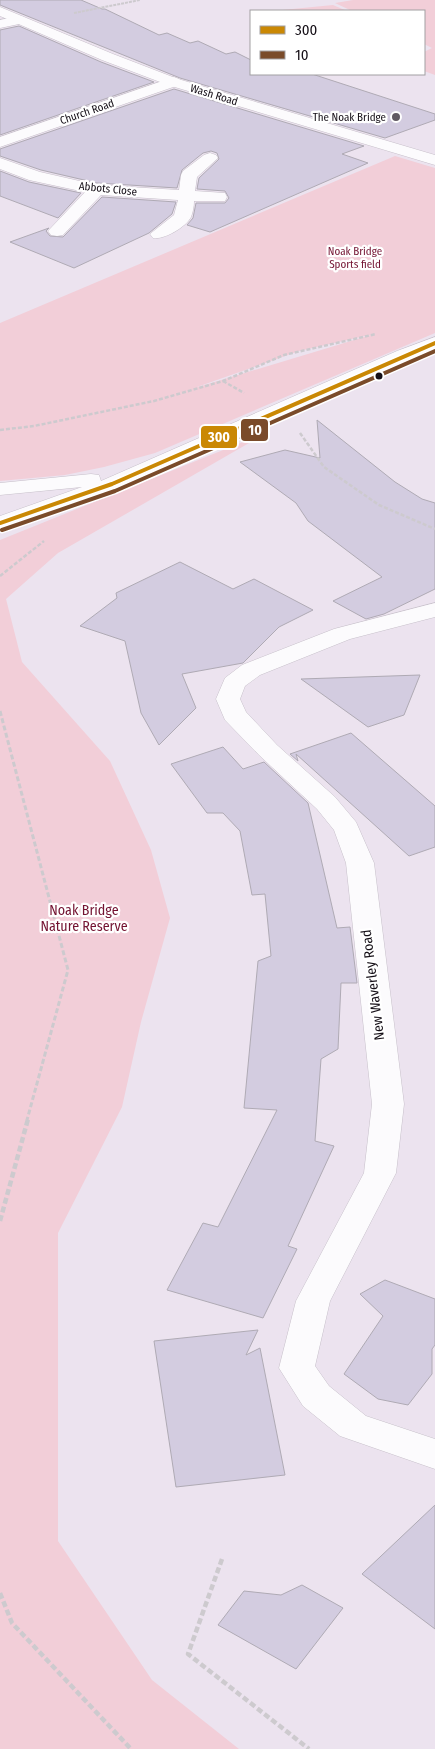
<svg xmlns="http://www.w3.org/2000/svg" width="435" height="1749" viewBox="0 0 435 1749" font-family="'Fira Sans Condensed',sans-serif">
<rect width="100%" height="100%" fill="#ece3ef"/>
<g fill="#f2ced8" fill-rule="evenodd">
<polygon points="353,0 435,0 435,75 424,71 424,52 432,48 424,44 424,11 352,11 335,3"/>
<polygon points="333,5 347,11 272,11"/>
<path d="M395,156l40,12v165l-280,120 -51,14 -39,8 -65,6v-158zM374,334l-176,53h-1l102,-36z"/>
<polygon points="270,431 58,553 6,599 22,662 110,761 151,850 170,918 141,1022 122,1107 58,1233 58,1541 152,1680 239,1749 0,1749 0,540"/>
</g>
<g fill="#d3cce0" stroke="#afaab4">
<polygon points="0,0 81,0 102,9 105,9 159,35 167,33 190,43 198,41 226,54 235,52 251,60 251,74 312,74 435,114 435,120 385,138 180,78 0,5"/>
<polygon points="19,26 101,62 154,82 0,135 0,30"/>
<polygon points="174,89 364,146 342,154 368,163 210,232 187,225 193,218 196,203 225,203 229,198 225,191 197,189 199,178 219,159 217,153 211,151 203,153 182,170 177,188 97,183 41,170 0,156 0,149"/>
<polygon points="0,171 29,182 81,193 58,218 0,196"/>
<polygon points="102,197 176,202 172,214 149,233 74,268 10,242 49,228 46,231 50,236 63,237"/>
<polygon points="317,420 395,482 422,499 435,503 435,589 384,614 366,619 333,601 382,577 308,521 296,503 240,462 285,450 320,458"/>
<polygon points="180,562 233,589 254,579 313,610 279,627 243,663 182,674 196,708 159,745 141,713 125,641 80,626 117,598 116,593"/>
<polygon points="420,675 404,715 368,727 301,679"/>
<polygon points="351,733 435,806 435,847 409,856 296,754 298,761 290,754"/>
<polygon points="223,747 243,769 264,762 308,803 337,928 350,927 357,983 341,983 338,1049 321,1059 315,1141 334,1146 288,1246 297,1249 263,1318 167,1290 203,1223 218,1227 277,1110 244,1108 258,961 271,956 265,894 252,895 240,831 223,813 207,813 171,764"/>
<polygon points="385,1280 435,1299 435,1345 432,1349 432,1374 408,1405 378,1399 344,1374 383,1316 360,1294"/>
<polygon points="258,1330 246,1355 260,1348 285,1475 176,1487 154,1341"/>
<polygon points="435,1505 435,1629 362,1574"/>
<polygon points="302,1585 343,1608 296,1669 218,1625 244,1591 281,1595"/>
</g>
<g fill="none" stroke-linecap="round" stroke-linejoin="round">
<g stroke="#c7c0ca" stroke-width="1">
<g id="minor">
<polygon points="19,16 24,17 26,20 24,23 0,28 0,20"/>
<polygon points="174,77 179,79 182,82 179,85 0,147 0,137"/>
<path d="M210,153l6,2 2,3 -21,19 -2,14 30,2 2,4 -2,4h-31c0,5 -1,11 -3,16 -5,10 -27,23 -38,21l-3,-4 24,-19 4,-15 -77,-5 -38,40 -6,1 -6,-1 -3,-4 37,-39 -56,-12 -29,-11v-11l40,14 57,13 82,5 2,-15 2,-4 21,-16z"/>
<polygon points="435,603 435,617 350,639 260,675 245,686 240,699 246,712 277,745 335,797 356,822 374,863 404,1104 396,1173 330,1301 315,1366 329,1386 366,1416 435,1439 435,1469 340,1436 303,1406 279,1368 296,1301 364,1173 372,1104 346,863 334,830 317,809 259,755 225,720 216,699 225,678 242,665 334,629"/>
</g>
</g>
<g stroke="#c7c0ca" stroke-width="1">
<g id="tertiary">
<polygon points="0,7 113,54 178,79 435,155 435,165 168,85 102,60 0,16"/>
<polygon points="435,337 435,350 120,489 0,530 0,516 82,487 0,495 0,483 91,474 99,475 101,481 397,351"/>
</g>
</g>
<polyline stroke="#cdcace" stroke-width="2" stroke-dasharray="3 1" stroke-linecap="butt" points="74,13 140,0"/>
<g stroke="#cdcace" stroke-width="2.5" stroke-dasharray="4 2" stroke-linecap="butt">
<polyline points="223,381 244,393"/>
<polyline points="0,430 34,426 154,401 223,381 284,355 376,334"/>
<polyline points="300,433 324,467 379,505 435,529"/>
<polyline points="0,576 44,541"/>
</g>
<polyline stroke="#cdcace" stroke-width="3" stroke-dasharray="5 2.5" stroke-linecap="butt" points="0,711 68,970 27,1120"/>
<g stroke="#cdcace" stroke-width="4.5" stroke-dasharray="6 3" stroke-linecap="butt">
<polyline points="0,1221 28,1119"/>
<polyline points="222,1559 188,1654 309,1749"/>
<polyline points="0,1593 12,1623 131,1749"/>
</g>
<use href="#minor" fill="#fcfbfd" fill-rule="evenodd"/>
<use href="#tertiary" fill="#fcfbfd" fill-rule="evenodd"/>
<g stroke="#fff" stroke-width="7">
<polyline id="bus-1" points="0,523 112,484 435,343"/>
</g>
<g stroke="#fff" stroke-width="7">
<polyline id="bus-2" points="2,530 115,491 435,351"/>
</g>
<use href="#bus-1" stroke="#ca8804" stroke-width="4"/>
<use href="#bus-2" stroke="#7a4b2a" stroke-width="4"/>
</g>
<circle fill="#605962" stroke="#fff" stroke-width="2" cx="396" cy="117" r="5"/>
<circle fill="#140e16" stroke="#fff" stroke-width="2" cx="379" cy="376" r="4.5"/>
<g text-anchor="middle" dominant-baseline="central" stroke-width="4.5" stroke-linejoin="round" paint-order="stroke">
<g font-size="11" fill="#140e16" stroke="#fff">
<text transform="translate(214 95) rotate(17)">Wash Road</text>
<text transform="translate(87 112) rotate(-19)">Church Road</text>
<text transform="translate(108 189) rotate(6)">Abbots Close</text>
</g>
<g font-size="11" fill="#140e16" stroke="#fff" text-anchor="end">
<text x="386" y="117">The Noak Bridge</text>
</g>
<g font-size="11" fill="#731231" stroke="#fff">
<text x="355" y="251">Noak Bridge<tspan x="355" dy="13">Sports field</tspan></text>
</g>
<g font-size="14" fill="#731231" stroke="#fff">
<text x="84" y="910">Noak Bridge<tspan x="84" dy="16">Nature Reserve</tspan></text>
</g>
<g font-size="14" fill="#140e16" stroke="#fff">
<text transform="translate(373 985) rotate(-97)">New Waverley Road</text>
</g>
</g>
<g stroke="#fff" stroke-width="2">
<rect x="240" y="418" width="29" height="24" rx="5" fill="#7a4b2a"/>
<rect x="200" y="425" width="38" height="24" rx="5" fill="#ca8804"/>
</g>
<g font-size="14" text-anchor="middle" font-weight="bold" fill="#fff">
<text x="255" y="435">10</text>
<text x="219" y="442">300</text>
</g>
<rect x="250" y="10" width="175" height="65" fill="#ffffff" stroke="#a19fa2"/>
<rect x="260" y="26" width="25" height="8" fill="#ca8804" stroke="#a19fa2"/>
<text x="295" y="35" font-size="15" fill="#140e16">300</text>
<rect x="260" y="51" width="25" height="8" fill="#7a4b2a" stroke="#a19fa2"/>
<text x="295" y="60" font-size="15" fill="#140e16">10</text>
</svg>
